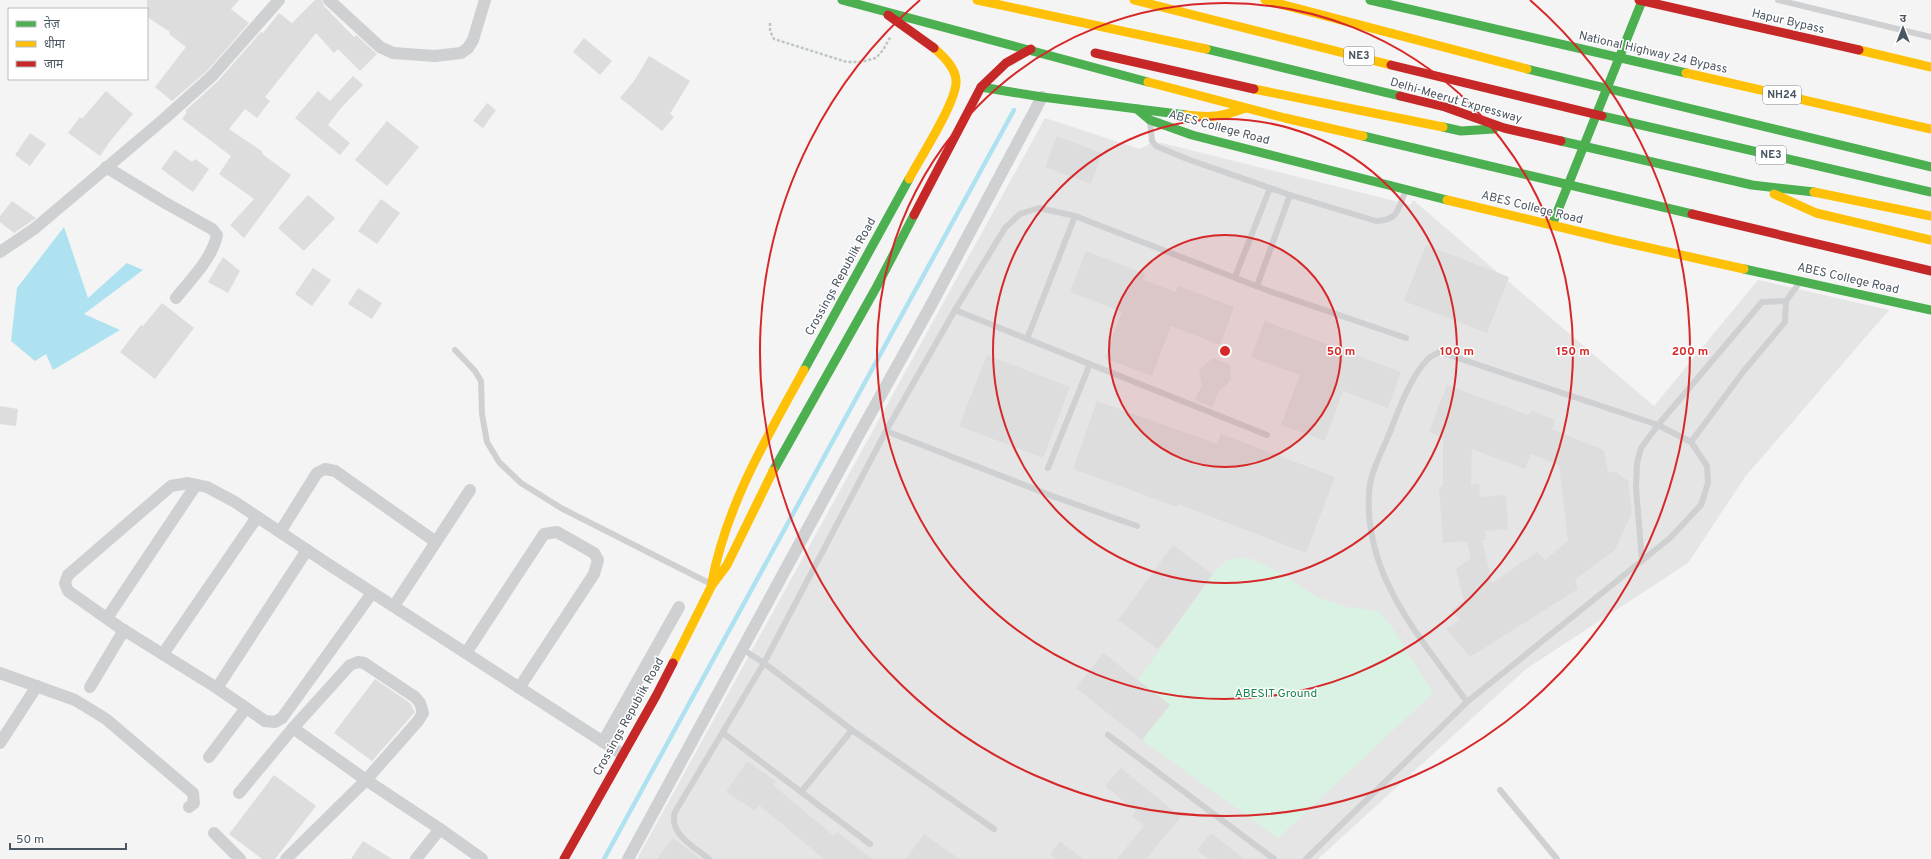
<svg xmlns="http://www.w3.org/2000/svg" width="1931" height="859" viewBox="0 0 1931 859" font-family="Overpass,'Noto Sans Devanagari',sans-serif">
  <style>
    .education { fill: #e6e5e6 }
    .green { fill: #d9f2e3 }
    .water { fill: #aee2f0 }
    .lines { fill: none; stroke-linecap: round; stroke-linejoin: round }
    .stream { stroke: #aee2f0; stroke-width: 4.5 }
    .building { fill: #ddddde; fill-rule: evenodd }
    .path { stroke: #bcc7c4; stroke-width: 2.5; stroke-dasharray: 3 2; stroke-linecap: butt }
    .lane { stroke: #ced0d2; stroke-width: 6 }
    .street { stroke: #ced0d2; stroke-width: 12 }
    .fast { stroke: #4caf50; stroke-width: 9 }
    .slow { stroke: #ffc107; stroke-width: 9 }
    .jam { stroke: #c62828; stroke-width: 9 }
    .ring { fill: none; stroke: #d62828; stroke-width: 2 }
    .labels { text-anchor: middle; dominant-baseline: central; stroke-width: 3; stroke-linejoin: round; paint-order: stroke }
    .shield { fill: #fff; stroke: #808990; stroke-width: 1 }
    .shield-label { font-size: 11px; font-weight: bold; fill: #4a5661 }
    .street-label { font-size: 12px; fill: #4a5661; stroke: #fff }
    .park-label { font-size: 12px; fill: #17864f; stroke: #fff }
    .centre { fill: #d62828; stroke: #fff; stroke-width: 2 }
    .ring-label { font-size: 12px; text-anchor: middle; font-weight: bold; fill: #d62828; stroke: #fff; stroke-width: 3; stroke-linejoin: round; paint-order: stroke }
  </style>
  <rect width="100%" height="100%" fill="#f4f4f4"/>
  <!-- education -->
  <polygon class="education" points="1045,118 1140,149 1151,143 1162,143 1411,205 1413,200 1654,406 1758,280 1889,310 1745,477 1688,563 1526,669 1318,859 637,859"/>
  <!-- green -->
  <polygon class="green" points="1249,558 1283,574 1313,595 1346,607 1379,611 1393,629 1433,693 1278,838 1142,740 1170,705 1138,680 1213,574 1228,559"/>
  <!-- water -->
  <polygon class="water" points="64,227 88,298 127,263 143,270 84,314 120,330 53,370 46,354 35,361 11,341 17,288"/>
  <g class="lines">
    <!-- stream -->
    <polyline class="stream" points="604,859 1014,110"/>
  </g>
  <!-- building -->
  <g class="building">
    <polygon points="147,0 239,0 231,9 249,23 207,71 172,101 155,87 186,47 169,34 170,32 147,17"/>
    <polygon points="315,0 322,0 324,6 354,37 356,35 377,54 360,71 338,49 334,53 316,33 265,97 270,101 257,118 245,109 229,129 263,152 262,154 291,175 244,238 230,225 254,199 219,174 231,156 182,119 187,112 185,111 218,81 261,32 263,33 279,13 292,23"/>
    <polygon points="584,38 612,61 600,75 573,52"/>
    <polygon points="649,56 690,81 670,114 674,117 662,131 620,98 634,81"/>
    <polygon points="353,76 363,85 340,109 328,125 350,143 340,155 295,118 318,91 330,101"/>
    <polygon points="106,91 133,114 111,140 100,156 68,133 80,117 82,119"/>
    <polygon points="487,103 496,110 483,128 473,121"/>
    <polygon points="387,121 419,147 387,186 355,160"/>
    <polygon points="30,133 46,144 30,166 15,155"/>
    <polygon points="1057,136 1102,153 1091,184 1045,167"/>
    <polygon points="175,150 192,162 195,159 209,169 193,192 161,169"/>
    <polygon points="308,195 335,218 304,251 278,228"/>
    <polygon points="381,199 400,213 377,244 358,231"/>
    <polygon points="12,201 36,218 14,233 0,222 0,216"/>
    <polygon points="1426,245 1509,277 1487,333 1404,301"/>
    <polygon points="1086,251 1146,274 1143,280 1176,292 1178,286 1234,307 1220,345 1171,326 1152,376 1105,358 1122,312 1070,292"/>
    <polygon points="223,257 240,271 228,293 208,282"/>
    <polygon points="313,268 331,280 312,306 295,294"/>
    <polygon points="358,288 382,303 372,319 348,304"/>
    <polygon points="162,303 194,328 155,379 120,352 141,325 143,326"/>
    <polygon points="1265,321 1401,372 1388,408 1343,391 1325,441 1281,425 1300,375 1251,357"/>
    <polygon points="987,355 1070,387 1043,458 959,426"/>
    <polygon points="1213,358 1230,365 1231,380 1219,391 1212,407 1195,400 1202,385 1199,370"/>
    <path d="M1447 385 1528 415 1532 411 1555 420 1552 429 1604 450 1608 473 1615 471 1628 481 1632 512 1615 550 1575 579 1578 589 1470 657 1446 629 1460 620 1451 610 1464 601 1456 569 1471 559 1467 541 1443 543 1439 487H1443V438L1429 432ZM1472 449 1525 469 1531 454 1559 465 1568 541 1545 560 1537 552 1492 583 1482 540H1486L1485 531 1508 529 1506 495 1480 497 1479 484 1471 485Z"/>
    <polygon points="1097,401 1217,444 1221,434 1335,477 1306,553 1178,504 1177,507 1073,469"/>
    <polygon points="0,406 18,409 16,426 0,424"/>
    <polygon points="1173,545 1213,574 1158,649 1118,620"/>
    <polygon points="1103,653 1170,705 1142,740 1076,688"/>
    <polygon points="375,679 410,703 415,712 372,761 334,733"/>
    <polygon points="747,761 776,781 773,785 834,836 837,832 873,859 824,859 759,805 755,811 726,792"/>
    <polygon points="1121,768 1181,817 1146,859 1117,859 1144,826 1132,816 1136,811 1105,786"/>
    <polygon points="274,775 316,806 275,859 262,859 229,834"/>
    <polygon points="1211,833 1244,859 1209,859 1197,850"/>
    <polygon points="924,834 959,859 906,859"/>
    <polygon points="673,838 700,859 657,859"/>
    <polygon points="363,841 392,859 351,859"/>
    <polygon points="1060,841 1083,859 1056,859 1050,854"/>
  </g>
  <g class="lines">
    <!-- path -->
    <polyline class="path" points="770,23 770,31 774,39 847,62 861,62 876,58 883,50 891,36"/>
    <!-- lane -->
    <g class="lane">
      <polyline points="1778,0 1931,37"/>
      <path d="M1150 122 1152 141 1156 146 1187 159 1290 195 1376 221C1398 221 1398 209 1405 192"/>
      <polyline points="1235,277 1270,188"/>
      <polyline points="1257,286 1290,195"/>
      <polyline points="955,310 1267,435"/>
      <polyline points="1027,339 1075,216"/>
      <polyline points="455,350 475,371 481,381 482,414 487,442 499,462 521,483 561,508 711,584"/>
      <polyline points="886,431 1055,497 1137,526"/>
      <polyline points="1691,442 1743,372 1785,322 1786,301 1800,282"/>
      <polyline points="1048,468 1090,364"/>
      <polyline points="1642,561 1636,488 1637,463 1641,448 1658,425 1762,302 1786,301"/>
      <polyline points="742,649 764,663 852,730 994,829"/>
      <polyline points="723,733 870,844"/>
      <polyline points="1108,735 1274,859"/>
      <polyline points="1500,790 1557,859"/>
      <polyline points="802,791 852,730"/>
      <path d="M709 859C694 847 668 833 675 812L764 663 886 431 955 310 1005 228 1020 214 1039 208 1075 216 1269 291 1406 338"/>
      <path d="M1306 859 1467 702 1670 538 1701 505 1708 483 1707 466 1691 442 1658 425 1440 352C1436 354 1430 356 1427 360 1413 374 1399 408 1392 427 1384 448 1370 471 1369 493 1364 577 1421 638 1467 702"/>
    </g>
    <!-- street -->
    <g class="street">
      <polyline points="329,0 380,47 393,53 435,56 461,53 468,48 473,40 485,0"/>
      <path d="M106 167 162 201 212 229 217 235C212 259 191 279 176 298"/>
      <polyline points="0,252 34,229 164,119 212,76 279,0"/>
      <polyline points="280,532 317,473 325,469 335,471 436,542"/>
      <polyline points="372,593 282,718 275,722 265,721 217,688 119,627 68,591 65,583 68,575 171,486 188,483 207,487 235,502 328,564 622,754"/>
      <polyline points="394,606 470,490"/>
      <polyline points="107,618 196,485"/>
      <polyline points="466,653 544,534 557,532 594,553 598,560 594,574 519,688"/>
      <polyline points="163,654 257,517"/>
      <polyline points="0,673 75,700 106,719 193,793 194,803 189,807"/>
      <polyline points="90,687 124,630"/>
      <polyline points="217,688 307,550"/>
      <polyline points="293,728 366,780 440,829"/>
      <polyline points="603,742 679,607"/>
      <polyline points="0,743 37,686"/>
      <polyline points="209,757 246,708"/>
      <polyline points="239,793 293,728 350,665 358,662 364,663 415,697 420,703 423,713 418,721 366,780 286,859"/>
      <polyline points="214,833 240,859"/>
      <polyline points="416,859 440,829 482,859"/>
      <polyline points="628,859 857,438 930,307 1042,97"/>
    </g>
    <!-- fast -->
    <g class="fast">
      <polyline points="842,0 1148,82"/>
      <polyline points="1370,0 1686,73"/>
      <polyline points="1206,49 1400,96"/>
      <polyline points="1527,69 1931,167"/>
      <polyline points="981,87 1042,97 1186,115"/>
      <polyline points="1137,109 1150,120 1192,135 1447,200"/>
      <polyline points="1602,116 1931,192"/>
      <polyline points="1443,127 1461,131 1494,129"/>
      <polyline points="1363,136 1692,214"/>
      <polyline points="1561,141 1752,185 1814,192"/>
      <polyline points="1552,225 1642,1"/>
      <polyline points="1744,269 1931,310"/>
      <polyline points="804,370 909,179"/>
      <polyline points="773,471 876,288 914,215"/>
    </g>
    <!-- slow -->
    <g class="slow">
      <polyline points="977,0 1206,49"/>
      <polyline points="1134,0 1391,65"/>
      <polyline points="1265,0 1527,69"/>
      <polyline points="1859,50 1931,67"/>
      <polyline points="1686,73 1931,129"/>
      <polyline points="1148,82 1285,118 1363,136"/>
      <polyline points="1254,89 1443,127"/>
      <path d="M1186 115C1210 118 1222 117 1245 108"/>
      <path d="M909 179C920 158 958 100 956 80 955 67 943 56 934 48"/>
      <polyline points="1814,192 1931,216"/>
      <polyline points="1774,194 1816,213 1931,240"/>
      <polyline points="1447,200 1614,240 1744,269"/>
      <path d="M712 582C726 506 767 437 804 370"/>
      <polyline points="673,663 712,585 727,565 773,471"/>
    </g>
    <!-- jam -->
    <g class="jam">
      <polyline points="1639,0 1859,50"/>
      <polyline points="888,15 934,48"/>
      <polyline points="1095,53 1254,89"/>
      <polyline points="1391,65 1602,116"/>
      <polyline points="1400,96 1445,107 1504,128 1561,141"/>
      <polyline points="1692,214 1931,271"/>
      <polyline points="914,215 981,87 1006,63 1031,49"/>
      <polyline points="564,859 656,696 673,663"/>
    </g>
  </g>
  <!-- distance rings -->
  <circle cx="1225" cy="351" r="116" fill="#d62828" fill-opacity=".12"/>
  <g class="ring">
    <circle cx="1225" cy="351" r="116"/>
    <circle cx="1225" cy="351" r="232"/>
    <circle cx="1225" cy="351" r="348"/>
    <path d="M1530 0A465 465 0 1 1 920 0"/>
  </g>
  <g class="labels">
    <!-- shield labels -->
    <g class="shield">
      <rect x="1344" y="47" width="30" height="18" rx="3"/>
      <rect x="1763" y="86" width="38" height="18" rx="3"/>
      <rect x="1756" y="146" width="30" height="18" rx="3"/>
    </g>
    <g class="shield-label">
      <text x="1359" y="56">NE3</text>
      <text x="1782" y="95">NH24</text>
      <text x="1771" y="155">NE3</text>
    </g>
    <!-- street labels -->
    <g class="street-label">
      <text transform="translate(1788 22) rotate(13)">Hapur Bypass</text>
      <text transform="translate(1653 53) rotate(13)">National Highway 24 Bypass</text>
      <text transform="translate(1456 101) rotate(16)">Delhi-Meerut Expressway</text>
      <text transform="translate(1219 128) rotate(15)">ABES College Road</text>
      <text transform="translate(1532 208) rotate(14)">ABES College Road</text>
      <text transform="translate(841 277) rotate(-61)">Crossings Republik Road</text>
      <text transform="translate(1848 279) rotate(13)">ABES College Road</text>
      <text transform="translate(629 717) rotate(-61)">Crossings Republik Road</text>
    </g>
    <!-- park labels -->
    <g class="park-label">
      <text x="1276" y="694">ABESIT Ground</text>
    </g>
  </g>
  <circle cx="1225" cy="351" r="6" class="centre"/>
  <g class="ring-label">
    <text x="1341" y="355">50 m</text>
    <text x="1457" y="355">100 m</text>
    <text x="1573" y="355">150 m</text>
    <text x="1690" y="355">200 m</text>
  </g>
  <!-- legend -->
  <rect x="8" y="8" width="140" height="72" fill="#ffffff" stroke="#b7bbc0"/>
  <rect x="16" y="21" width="20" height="6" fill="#4caf50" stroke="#b7bbc0"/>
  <text x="44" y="28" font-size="12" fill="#4a5661">तेज़</text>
  <rect x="16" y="41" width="20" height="6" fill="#ffc107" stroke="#b7bbc0"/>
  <text x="44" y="48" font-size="12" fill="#4a5661">धीमा</text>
  <rect x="16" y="61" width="20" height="6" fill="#c62828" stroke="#b7bbc0"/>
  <text x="44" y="68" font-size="12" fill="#4a5661">जाम</text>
  <!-- north arrow -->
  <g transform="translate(1903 28)" stroke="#ffffff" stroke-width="3" paint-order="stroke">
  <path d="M0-3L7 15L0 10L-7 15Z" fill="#4a5661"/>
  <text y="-6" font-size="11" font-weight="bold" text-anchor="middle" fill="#4a5661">उ</text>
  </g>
  <!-- scale -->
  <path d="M10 843v6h116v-6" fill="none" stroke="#4a5661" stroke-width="2"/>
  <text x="16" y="843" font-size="12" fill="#4a5661" stroke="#ffffff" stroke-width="3" paint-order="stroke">50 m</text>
</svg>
